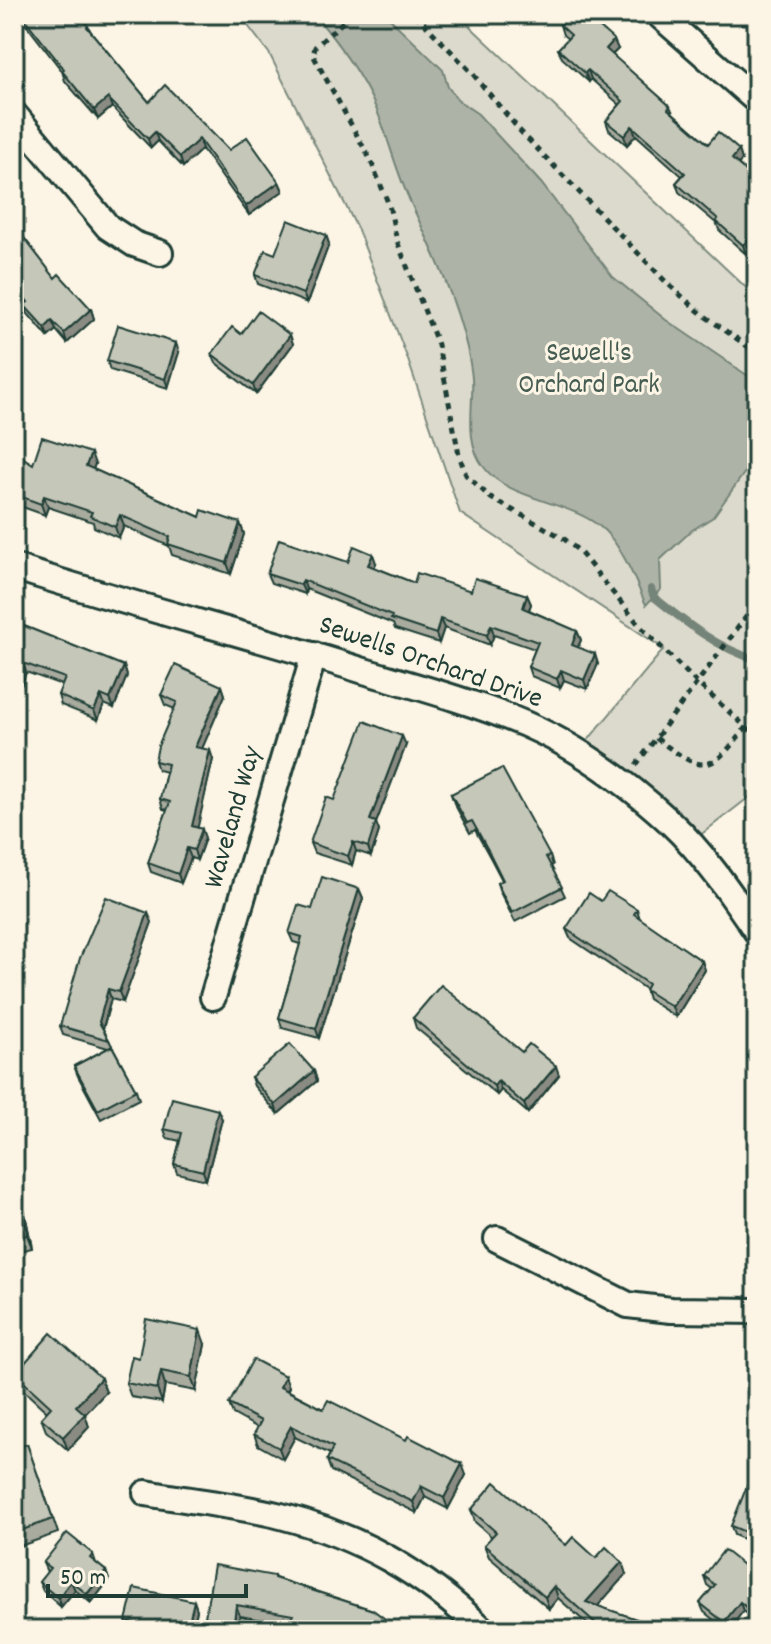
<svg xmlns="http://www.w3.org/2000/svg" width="771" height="1644" viewBox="0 0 771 1644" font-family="Dekko,sans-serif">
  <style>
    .green { fill: #dcdacc; stroke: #7e8c80; stroke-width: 2 }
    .water { fill: #aeb3a7; stroke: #758479; stroke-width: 2 }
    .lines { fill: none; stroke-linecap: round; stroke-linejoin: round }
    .stream { stroke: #758479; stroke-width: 8 }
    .street-casing { stroke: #1f3d34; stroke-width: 30 }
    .path { stroke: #1f3d34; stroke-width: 5; stroke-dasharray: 6 6; stroke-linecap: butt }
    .street { stroke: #fcf5e5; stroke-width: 24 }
    .wall { fill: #a9ab9f; stroke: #1f3d34; stroke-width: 2 }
    .shaded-wall { fill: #8a8b82; stroke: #1f3d34; stroke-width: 2 }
    .building { fill: #c5c7b9; stroke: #1f3d34; stroke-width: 2 }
    .labels { text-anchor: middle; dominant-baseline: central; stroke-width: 6; stroke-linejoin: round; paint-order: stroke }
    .park-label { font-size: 28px; fill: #455c52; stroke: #fcf5e5 }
    .street-label { font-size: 28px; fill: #1f3d34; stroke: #fcf5e5 }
  </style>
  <rect width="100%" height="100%" fill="#fcf5e5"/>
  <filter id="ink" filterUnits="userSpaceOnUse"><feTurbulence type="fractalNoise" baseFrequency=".0125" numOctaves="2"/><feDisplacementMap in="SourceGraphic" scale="16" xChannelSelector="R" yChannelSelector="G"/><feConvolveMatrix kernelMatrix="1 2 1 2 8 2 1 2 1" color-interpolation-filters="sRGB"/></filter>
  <g filter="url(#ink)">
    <!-- green -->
    <polygon class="green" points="239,14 457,14 757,298 757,791 690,843 578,752 664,649 460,513 407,357 358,230 269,53"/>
    <!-- water -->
    <path class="water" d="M314 14H385L443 70 448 87 459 101 478 114 541 183 613 277 666 320 757 382V455L713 517 691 531 660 560 661 589 646 605C635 580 624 550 605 531 573 500 509 502 483 466 464 440 474 407 472 378 471 368 469 357 467 348 455 296 432 249 410 201 398 175 391 148 381 121 368 83 339 44 314 14Z"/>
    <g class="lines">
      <!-- stream -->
      <path class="stream" d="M651 589 654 597C686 623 717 648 757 660"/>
      <!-- street casing -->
      <g class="street-casing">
        <g id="street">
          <polyline points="658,14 757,101"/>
          <polyline points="14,114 108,227 134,244 160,253"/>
          <path d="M14 567C129 605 248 634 364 671 418 687 473 702 525 724 578 747 629 784 671 823 705 855 731 894 757 932"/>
          <polyline points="213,997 314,655"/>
          <polyline points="497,1239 628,1305 671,1310 757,1311"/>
          <path d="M146 1493C190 1501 237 1505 281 1516 361 1537 423 1572 483 1630"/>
        </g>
      </g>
      <!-- path -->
      <g class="path">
        <polyline points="352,14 315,47 313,55 370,159 389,205 397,241 438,345 459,455 466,475 491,498 563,538 579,551 640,626 696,682 757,737"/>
        <polyline points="415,14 472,73 521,132 668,284 702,314 757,353"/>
        <path d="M656 738C704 774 709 775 746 727"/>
        <polyline points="636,765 757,602"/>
      </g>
      <!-- street -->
      <use href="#street" class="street"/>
    </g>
    <!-- wall -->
    <g class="wall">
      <polygon points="18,14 79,14 88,26 91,32 149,102 279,182 283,191 249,215 202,149 183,167 158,141 151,148 112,107 98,119 65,81 62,71"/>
      <polygon points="560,25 618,49 612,55 670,106 673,113 708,144 739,150 742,160 738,164 757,181 757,242 746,254 719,230 717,224 679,192 676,183 682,176 636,135 627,145 609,130 606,121 620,105 591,79 589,82 562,58 558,49 568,39 563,35"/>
      <polygon points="14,225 55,278 91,309 94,319 67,343 56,330 48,337 28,314 24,305 26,304 14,289"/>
      <polygon points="326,235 329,244 307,303 258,284 255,275 275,254"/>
      <polygon points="241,334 290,335 293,344 256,394 216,363 212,354"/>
      <polygon points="179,352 168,388 110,370 107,361"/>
      <polygon points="33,464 95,464 93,469 200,517 240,523 244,534 231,574 172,555 169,546 124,526 119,538 94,527 93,522 48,507 45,515 14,504 14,479"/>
      <polygon points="348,562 376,563 374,567 414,583 471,591 527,595 531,604 529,610 577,631 581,640 578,647 598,664 587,689 564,680 560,688 531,676 528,667 535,649 494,635 490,645 444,628 439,643 395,629 393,624 306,589 305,594 271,583 267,574"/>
      <polygon points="14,622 124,666 127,676 114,708 104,704 98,720 61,705 58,695 62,685 26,672 20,689 14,687"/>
      <polygon points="222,686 225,695 202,748 213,759 197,827 205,838 197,860 191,858 181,883 151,872 148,863 167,810 163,809 160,799 166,772 158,770 155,761 175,709 165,705 161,695"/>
      <polygon points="406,745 376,823 379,831 371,856 356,851 352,865 314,853 310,843 334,800"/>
      <polygon points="451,794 550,856 553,865 551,866 565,896 515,922 500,892 497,883 502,880 491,859 475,830 470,833 454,803"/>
      <polygon points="359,889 363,898 319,1038 282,1028 279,1018 300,944 293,942 289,933 312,909"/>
      <polygon points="601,901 637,909 640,919 702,961 705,970 676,1017 648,999 645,989 570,938 566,929"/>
      <polygon points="152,922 123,1002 111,999 103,1029 136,1090 139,1099 101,1119 78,1076 74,1066 108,1048 63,1035 60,1026"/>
      <polygon points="413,1018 522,1052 559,1075 528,1113 501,1090 497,1095 416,1028"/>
      <polygon points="314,1071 317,1081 278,1114 254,1086 251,1077"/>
      <polygon points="222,1119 206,1180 177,1173 174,1164 180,1141 167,1138 164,1129"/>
      <polygon points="14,1189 22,1199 32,1248 14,1252"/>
      <polygon points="205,1344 196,1391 165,1385 162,1402 131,1397 126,1383 139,1358"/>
      <polygon points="15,1374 106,1392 85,1414 89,1427 68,1450 46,1431 41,1418 47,1412 20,1387"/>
      <polygon points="285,1376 289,1387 287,1390 323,1409 466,1475 448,1509 425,1497 417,1513 331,1471 327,1460 330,1454 295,1437 283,1459 258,1445 254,1434 258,1428 233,1414 229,1404"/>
      <polygon points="27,1444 58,1533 14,1548 14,1449"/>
      <polygon points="757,1479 757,1545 734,1535 731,1526"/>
      <polygon points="471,1510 566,1545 596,1558 626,1574 597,1606 669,1630 594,1630 558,1598 549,1609 489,1557 484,1545 492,1537 475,1522"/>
      <polygon points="93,1554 96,1563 106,1571 109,1580 91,1603 75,1590 61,1607 43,1591 39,1582 47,1572 43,1563"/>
      <polygon points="274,1576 275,1578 373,1610 290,1625 240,1616 238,1630 222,1630 209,1627 205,1617"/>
      <polygon points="704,1576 757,1576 750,1617 743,1611 729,1630 726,1630 704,1612 700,1603 712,1589 707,1585"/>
      <polygon points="194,1601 197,1610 193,1630 129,1630 126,1621"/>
    </g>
    <!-- shaded-wall -->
    <g class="shaded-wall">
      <polygon points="521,14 530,14 523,20"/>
      <polygon points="614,40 618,49 609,58 606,49"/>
      <polygon points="588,70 591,79 589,82 585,73"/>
      <polygon points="108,98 112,107 98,119 94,110"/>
      <polygon points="632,126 636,135 627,145 624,136"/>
      <polygon points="155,132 158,141 151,148 148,139"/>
      <polygon points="199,139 202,149 183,167 180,157"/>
      <polygon points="739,150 742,160 735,168 732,159"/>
      <polygon points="279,182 283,191 249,215 246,206"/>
      <polygon points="754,233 757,242 746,254 743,245"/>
      <polygon points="326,235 329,244 307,303 303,294"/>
      <polygon points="91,309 94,319 67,343 64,333"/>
      <polygon points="52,321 56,330 48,337 45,328"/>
      <polygon points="290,335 293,344 256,394 253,385"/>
      <polygon points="176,343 179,352 168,388 165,379"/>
      <polygon points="91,453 95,464 90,477 86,466"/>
      <polygon points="44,496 48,507 45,515 41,504"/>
      <polygon points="120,515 124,526 119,538 115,527"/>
      <polygon points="240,523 244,534 231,574 227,563"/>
      <polygon points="373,554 376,563 372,574 368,565"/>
      <polygon points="303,580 306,589 305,594 301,585"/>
      <polygon points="527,595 531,604 526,617 523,608"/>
      <polygon points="440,619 444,628 439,643 436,634"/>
      <polygon points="491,625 494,635 490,645 487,635"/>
      <polygon points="577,631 581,640 575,654 572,645"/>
      <polygon points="595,654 598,664 587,689 584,680"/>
      <polygon points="23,663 26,672 20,689 17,680"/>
      <polygon points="124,666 127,676 114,708 110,699"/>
      <polygon points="561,670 564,680 560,688 557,679"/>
      <polygon points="222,686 225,695 199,756 195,747"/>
      <polygon points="101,695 104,704 98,720 94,711"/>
      <polygon points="402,736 406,745 376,823 379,831 371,856 368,847 370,820"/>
      <polygon points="210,750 213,759 196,835 192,826"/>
      <polygon points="202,829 205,838 197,860 194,850"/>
      <polygon points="353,842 356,851 352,865 348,856"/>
      <polygon points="187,848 191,858 181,883 178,874"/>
      <polygon points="359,889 363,898 319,1038 316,1029"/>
      <polygon points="148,913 152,922 123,1002 119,992"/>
      <polygon points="702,961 705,970 676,1017 672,1007"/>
      <polygon points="108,989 111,999 102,1031 99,1022"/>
      <polygon points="556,1066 559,1075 528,1113 524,1104"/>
      <polygon points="314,1071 317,1081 278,1114 275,1105"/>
      <polygon points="498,1081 501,1090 497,1095 494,1086"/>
      <polygon points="218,1110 222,1119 206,1180 203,1171"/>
      <polygon points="17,1186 22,1199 32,1248 27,1235"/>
      <polygon points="200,1330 205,1344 196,1391 191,1377"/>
      <polygon points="161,1371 165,1385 162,1402 157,1389"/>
      <polygon points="285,1376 289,1387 284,1397 280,1387"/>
      <polygon points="101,1378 106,1392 85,1414 89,1427 68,1450 63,1437 76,1406"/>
      <polygon points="291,1426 295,1437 283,1459 279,1448"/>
      <polygon points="462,1464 466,1475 448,1509 444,1498"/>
      <polygon points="421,1486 425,1497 417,1513 413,1502"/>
      <polygon points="622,1562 626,1574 590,1615 586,1602"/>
      <polygon points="106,1571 109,1580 91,1603 87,1594"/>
      <polygon points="71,1581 75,1590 61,1607 58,1598"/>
      <polygon points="554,1586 558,1598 549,1609 545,1597"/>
      <polygon points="757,1594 757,1607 750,1617 746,1607"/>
      <polygon points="194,1601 197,1610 193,1630 187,1630"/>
      <polygon points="740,1602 743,1611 729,1630 727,1630 724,1622"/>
      <polygon points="236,1605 240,1616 238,1630 236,1630 234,1622"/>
    </g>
    <!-- building -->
    <g class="building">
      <polygon points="21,14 79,14 88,26 87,27 149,102 165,85 229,150 247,137 279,182 246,206 199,139 180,157 155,132 148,139 108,98 94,110 62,71 64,69"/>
      <polygon points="570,14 584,14 614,40 606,49 670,106 668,109 708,144 718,132 739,150 732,159 757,181 757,236 754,233 743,245 716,221 718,219 676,183 685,173 632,126 624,136 606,121 623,101 588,70 585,73 558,49 571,35 560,25"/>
      <polygon points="288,220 326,235 303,294 255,275 265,250 275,254"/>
      <polygon points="14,225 55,278 59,274 91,309 64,333 52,321 45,328 24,305 28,302 14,284"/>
      <polygon points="258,311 290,335 253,385 212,354 232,327 241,334"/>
      <polygon points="118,325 176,343 165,379 107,361"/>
      <polygon points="42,437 91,453 86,466 200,517 202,510 240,523 227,563 168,544 170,537 120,515 115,527 90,516 92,512 44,496 41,504 14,494 14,479 22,457 33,464"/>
      <polygon points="279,539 348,562 354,546 373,554 368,565 414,583 417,573 471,591 475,578 527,595 523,608 577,631 572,645 595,654 584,680 561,670 557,679 528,667 538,642 491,625 487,635 440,619 436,634 391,619 392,616 303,580 301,585 267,574"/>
      <polygon points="14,622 124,666 110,699 101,695 94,711 58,695 65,678 23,663 17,680 14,679"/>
      <polygon points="175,665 222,686 195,747 210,750 192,826 202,829 194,850 187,848 178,874 148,863 170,802 160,799 168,764 155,761 158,746 177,702 161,695"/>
      <polygon points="364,721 402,736 370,820 376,822 368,847 353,842 348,856 310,843 326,797 334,800"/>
      <polygon points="502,768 550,856 546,857 562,887 512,913 497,883 503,880 488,850 472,821 467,823 451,794"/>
      <polygon points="322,877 359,889 316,1029 279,1018 302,937 289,933 298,905 312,909"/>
      <polygon points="608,891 637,909 634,914 702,961 672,1007 645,990 648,984 566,929 589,893 601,901"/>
      <polygon points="106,897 148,913 119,992 108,989 99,1022 109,1040 60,1026 80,958"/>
      <polygon points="441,985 522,1052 529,1044 556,1066 524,1104 498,1081 494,1086 413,1018"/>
      <polygon points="290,1044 314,1071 275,1105 251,1077"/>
      <polygon points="112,1046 136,1090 98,1110 74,1066"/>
      <polygon points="172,1098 218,1110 203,1171 174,1164 182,1133 164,1129"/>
      <polygon points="17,1186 27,1235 14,1237 14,1189"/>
      <polygon points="146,1319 200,1330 191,1377 161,1371 157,1389 126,1383 132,1356 139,1358"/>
      <polygon points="51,1333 101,1378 76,1406 85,1414 63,1437 41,1418 51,1407 15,1374"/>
      <polygon points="253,1359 285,1376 280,1387 323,1409 328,1400 406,1440 408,1436 462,1464 444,1498 421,1486 413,1502 327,1460 333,1447 291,1426 279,1448 254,1434 261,1421 229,1404"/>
      <polygon points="27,1444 53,1519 14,1533 14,1449"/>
      <polygon points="751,1476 757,1479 757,1537 731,1526"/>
      <polygon points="495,1482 566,1545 573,1537 596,1558 606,1547 622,1562 586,1602 669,1630 601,1630 601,1628 554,1586 545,1597 484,1545 496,1532 471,1510"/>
      <polygon points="67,1533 93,1554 90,1558 106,1571 87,1594 71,1581 58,1598 39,1582 50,1568 43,1563"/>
      <polygon points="724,1550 757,1576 757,1594 746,1607 740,1602 724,1622 700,1603 715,1585 704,1576"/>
      <polygon points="214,1565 274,1576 274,1578 373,1610 400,1630 289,1630 293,1615 236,1605 234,1622 205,1617"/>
      <polygon points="134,1588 194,1601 187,1630 164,1630 126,1621"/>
    </g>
  </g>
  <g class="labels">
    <!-- park labels -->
    <g class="park-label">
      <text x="589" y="355">Sewell's<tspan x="589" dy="32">Orchard Park</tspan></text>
    </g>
    <!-- street labels -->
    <g class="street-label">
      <text transform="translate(430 664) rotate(19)">Sewells Orchard Drive</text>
      <text transform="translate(235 818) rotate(-74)">Waveland Way</text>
    </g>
  </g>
  <!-- margin -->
  <rect width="771" height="1644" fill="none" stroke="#fcf5e5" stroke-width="48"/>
  <rect x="24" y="24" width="723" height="1596" fill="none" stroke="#1f3d34" stroke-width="3" filter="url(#ink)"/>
  <!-- scale -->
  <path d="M48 1584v12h198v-12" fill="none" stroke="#1f3d34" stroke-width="4"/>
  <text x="60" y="1584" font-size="24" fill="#1f3d34" stroke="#fcf5e5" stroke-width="6" paint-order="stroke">50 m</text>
</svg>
